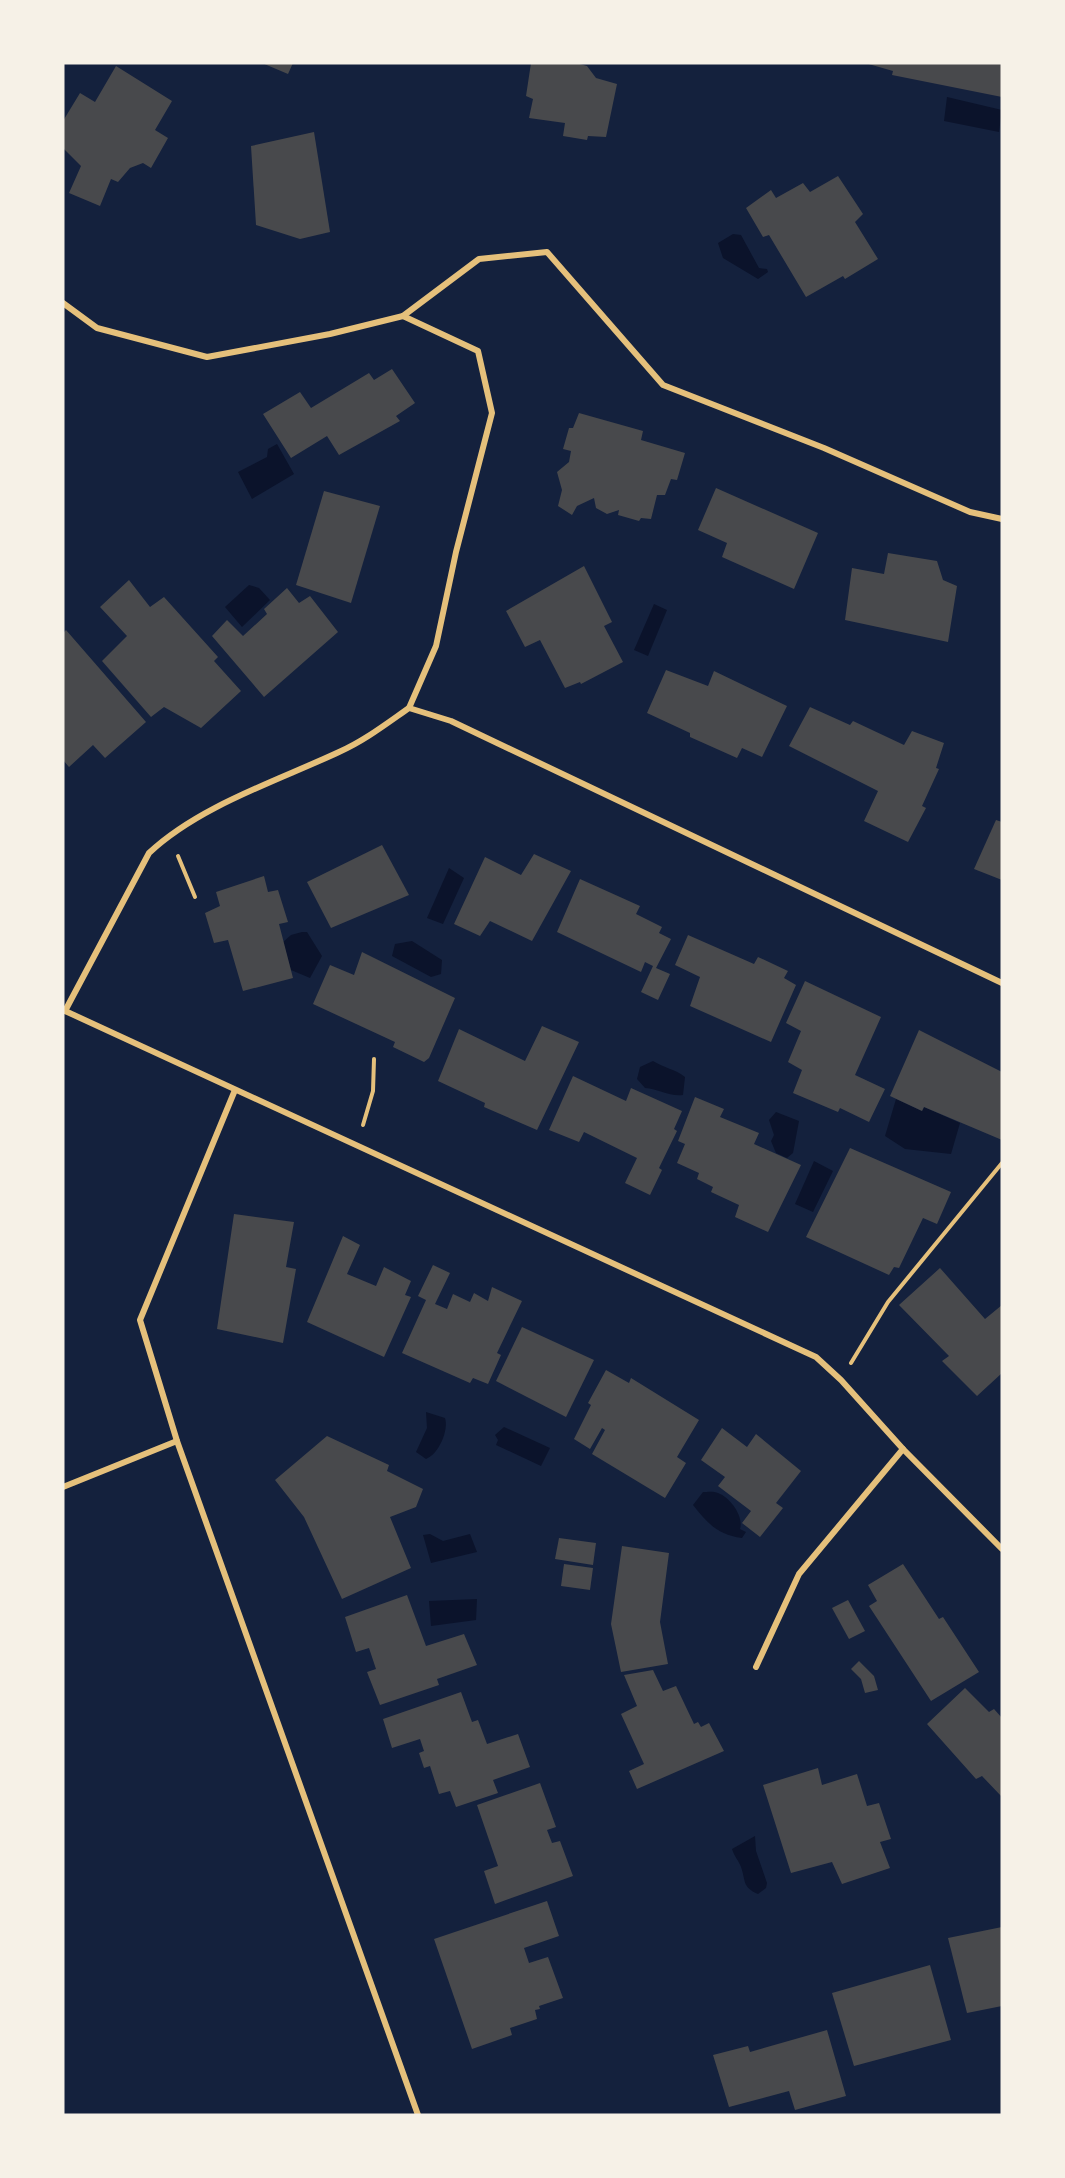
<svg xmlns="http://www.w3.org/2000/svg" width="1065" height="2178" viewBox="0 0 1065 2178" font-family="Inter,sans-serif">
  <style>
    .water { fill: #0b132b }
    .building { fill: #48494c }
    .lines { fill: none; stroke-linecap: round; stroke-linejoin: round }
    .path { stroke: #e5c07b; stroke-width: 4 }
    .minor { stroke: #e5c07b; stroke-width: 6 }
  </style>
  <rect width="100%" height="100%" fill="#14213d"/>
  <!-- water -->
  <g class="water">
    <polygon points="947,97 1002,110 999,132 944,121"/>
    <polygon points="733,234 741,235 759,268 767,269 768,272 758,279 723,258 718,243"/>
    <polygon points="277,444 294,474 252,499 238,472 267,457 268,449"/>
    <polygon points="249,585 259,588 270,600 242,627 225,607"/>
    <polygon points="654,604 667,610 648,656 634,650"/>
    <polygon points="449,868 464,878 443,924 427,918"/>
    <polygon points="302,932 307,932 322,956 310,978 291,970 283,942 291,935"/>
    <polygon points="412,941 442,960 441,974 431,977 392,956 395,944"/>
    <path d="M653 1061C664 1068 675 1069 685 1077L683 1095C670 1097 659 1089 645 1088L637 1079 640 1067Z"/>
    <polygon points="896,1099 922,1111 924,1107 960,1123 951,1154 905,1149 885,1136"/>
    <polygon points="776,1112 799,1121 793,1153 787,1158 776,1153 771,1141 774,1135 769,1120"/>
    <polygon points="814,1161 833,1171 813,1212 795,1204"/>
    <path d="M426 1412 445 1418C449 1430 439 1454 426 1459L416 1452 427 1428Z"/>
    <polygon points="504,1427 550,1448 541,1466 496,1445 498,1440 495,1435"/>
    <path d="M703 1492C707 1492 714 1491 718 1493 731 1498 744 1517 740 1529L746 1532 742 1538C718 1535 707 1523 693 1505Z"/>
    <polygon points="430,1534 443,1541 470,1534 477,1552 431,1563 423,1535"/>
    <polygon points="477,1599 476,1620 431,1626 429,1601"/>
    <path d="M755 1836 756 1851 767 1883 766 1888 758 1894C742 1887 746 1881 741 1867 739 1861 734 1856 732 1849Z"/>
  </g>
  <!-- building -->
  <g class="building">
    <polygon points="262,63 293,63 288,74"/>
    <polygon points="531,63 576,63 587,66 596,78 617,84 606,137 588,136 587,140 563,136 565,123 529,118 533,99 526,96"/>
    <polygon points="865,63 1002,63 1002,97 892,75 893,71"/>
    <polygon points="116,66 172,101 155,130 168,138 151,168 143,163 130,168 118,182 111,179 100,206 69,193 81,166 63,148 63,121 80,93 95,102"/>
    <polygon points="314,132 330,232 300,239 256,225 251,146"/>
    <polygon points="838,176 863,214 855,222 878,259 845,279 843,276 806,297 769,235 763,237 746,208 771,190 776,198 803,183 810,192"/>
    <polygon points="392,369 415,403 396,416 400,421 339,455 327,436 291,458 263,414 300,392 311,408 369,373 374,380"/>
    <polygon points="579,413 643,431 641,440 685,453 677,480 671,479 665,495 657,495 651,519 641,518 639,521 618,515 619,510 607,514 596,508 594,498 577,506 572,515 558,506 562,490 557,472 569,462 571,451 563,449 569,428 573,428"/>
    <polygon points="716,488 818,533 794,589 722,557 727,543 698,530"/>
    <polygon points="324,491 380,506 351,603 296,585"/>
    <polygon points="888,553 937,561 943,580 957,586 948,642 845,620 852,568 884,574"/>
    <polygon points="584,566 612,622 604,626 623,662 581,684 580,682 565,688 540,640 525,647 506,611"/>
    <polygon points="129,580 150,607 164,597 218,657 214,661 241,691 201,728 164,707 151,717 102,661 127,636 100,607"/>
    <polygon points="287,588 299,603 310,596 338,632 264,697 212,636 227,620 243,636 267,614 264,609"/>
    <polygon points="66,630 146,722 105,758 93,745 69,767 63,760 63,633"/>
    <polygon points="666,670 708,686 714,671 787,706 762,757 742,748 737,758 690,737 690,733 647,713"/>
    <polygon points="810,707 850,725 853,721 904,745 912,731 944,743 936,768 939,769 922,806 926,808 908,842 864,821 878,791 789,746"/>
    <polygon points="996,820 1002,822 1002,880 974,869"/>
    <polygon points="382,845 409,895 331,928 307,882"/>
    <polygon points="534,854 571,871 532,941 490,921 480,936 454,924 485,857 521,875"/>
    <polygon points="264,876 268,892 278,890 288,922 279,924 293,978 243,991 228,940 214,943 205,913 220,906 216,892"/>
    <polygon points="580,879 640,906 636,914 662,927 659,933 671,939 656,968 670,974 658,1000 641,992 653,966 645,962 641,972 557,932"/>
    <polygon points="688,935 754,964 758,957 788,971 784,978 796,985 771,1042 690,1006 700,977 675,965"/>
    <polygon points="362,952 455,998 429,1058 424,1062 393,1047 395,1042 313,1004 330,965 354,975"/>
    <polygon points="805,981 881,1017 855,1075 885,1089 869,1122 840,1108 838,1112 793,1093 802,1070 788,1062 801,1031 786,1023"/>
    <polygon points="542,1026 579,1042 537,1130 484,1107 485,1103 438,1081 459,1029 525,1061"/>
    <polygon points="919,1030 1002,1072 1002,1140 924,1107 922,1111 890,1096"/>
    <polygon points="573,1076 626,1101 631,1088 682,1111 674,1129 677,1131 659,1168 662,1170 650,1195 625,1183 637,1158 584,1132 579,1142 549,1130"/>
    <polygon points="695,1097 724,1109 720,1117 759,1133 754,1144 801,1165 768,1232 735,1217 739,1205 711,1192 713,1187 697,1179 699,1173 677,1163 685,1144 678,1141"/>
    <polygon points="850,1148 951,1192 937,1224 923,1218 899,1268 894,1267 889,1275 806,1237"/>
    <polygon points="234,1214 294,1222 286,1267 296,1269 283,1343 217,1329"/>
    <polygon points="343,1236 360,1245 347,1274 376,1286 384,1267 411,1281 405,1295 411,1297 384,1357 307,1322"/>
    <polygon points="433,1265 450,1273 435,1304 447,1309 453,1294 470,1302 474,1293 488,1301 492,1287 522,1301 497,1353 501,1355 488,1384 473,1378 470,1383 402,1353 426,1300 418,1296"/>
    <polygon points="940,1268 985,1319 1002,1305 1002,1373 977,1396 942,1361 949,1356 899,1305"/>
    <polygon points="522,1327 594,1360 566,1417 496,1381"/>
    <polygon points="606,1370 629,1383 631,1378 699,1420 677,1457 686,1463 665,1498 592,1454 605,1430 602,1428 590,1449 574,1439 591,1405 588,1403"/>
    <polygon points="722,1428 747,1447 756,1434 801,1471 776,1503 783,1508 760,1537 742,1523 751,1511 718,1486 725,1477 701,1460"/>
    <polygon points="327,1436 389,1465 387,1471 423,1489 416,1507 390,1517 411,1568 342,1599 304,1517 275,1480"/>
    <polygon points="559,1538 596,1543 593,1565 555,1559"/>
    <polygon points="622,1546 669,1553 660,1622 668,1664 621,1672 611,1624"/>
    <polygon points="564,1564 593,1568 590,1590 561,1586"/>
    <polygon points="903,1564 939,1619 943,1617 979,1672 931,1701 869,1606 877,1601 868,1585"/>
    <polygon points="407,1595 426,1646 464,1634 477,1665 437,1679 439,1685 380,1705 367,1672 376,1669 369,1648 356,1652 345,1617"/>
    <polygon points="848,1600 865,1631 849,1639 832,1608"/>
    <polygon points="859,1661 874,1676 878,1690 865,1693 861,1679 851,1669"/>
    <polygon points="653,1670 663,1691 676,1686 694,1724 698,1722 701,1727 709,1723 724,1751 637,1789 629,1771 644,1764 621,1714 637,1706 624,1675"/>
    <polygon points="965,1688 989,1712 994,1709 1002,1718 1002,1797 982,1776 976,1779 927,1724"/>
    <polygon points="461,1692 472,1722 478,1720 487,1744 518,1734 530,1767 493,1780 498,1793 456,1807 450,1791 439,1794 430,1766 424,1768 419,1753 424,1751 420,1739 392,1748 383,1719"/>
    <polygon points="818,1768 822,1785 857,1774 867,1806 879,1803 891,1839 880,1842 890,1868 842,1884 832,1862 791,1873 763,1785"/>
    <polygon points="540,1783 556,1827 547,1830 552,1843 560,1841 573,1876 495,1904 484,1871 498,1866 477,1805"/>
    <polygon points="547,1901 559,1936 524,1948 529,1963 548,1957 563,1998 539,2006 540,2009 535,2010 537,2019 510,2028 512,2035 472,2049 434,1939"/>
    <polygon points="1002,1927 1002,2006 967,2013 948,1938"/>
    <polygon points="930,1965 951,2040 854,2066 832,1993"/>
    <polygon points="827,2030 846,2096 795,2110 789,2091 729,2107 713,2055 748,2046 750,2052"/>
  </g>
  <g class="lines">
    <!-- path -->
    <g class="path">
      <polyline points="178,856 195,897"/>
      <polyline points="363,1125 373,1091 374,1059"/>
      <polyline points="851,1363 888,1302 1002,1163"/>
    </g>
    <!-- minor -->
    <g class="minor">
      <polyline points="63,303 97,328 207,357 330,334 403,316 478,351 492,413 456,552 436,646 409,708"/>
      <polyline points="403,316 479,259 547,252 663,385 824,448 970,512 1002,519"/>
      <polyline points="63,1010 816,1357 841,1380 903,1449 1002,1549"/>
      <path d="M65 1011 149 853C199 806 277 781 339 752 364 741 386 724 409 708L451 721 1002 983"/>
      <polyline points="235,1090 140,1320 177,1441 418,2115"/>
      <polyline points="63,1487 177,1441"/>
      <polyline points="756,1667 799,1574 903,1449"/>
    </g>
  </g>
  <!-- border -->
  <rect width="1065" height="2178" fill="none" stroke="#f6f1e7" stroke-width="129"/>
</svg>
